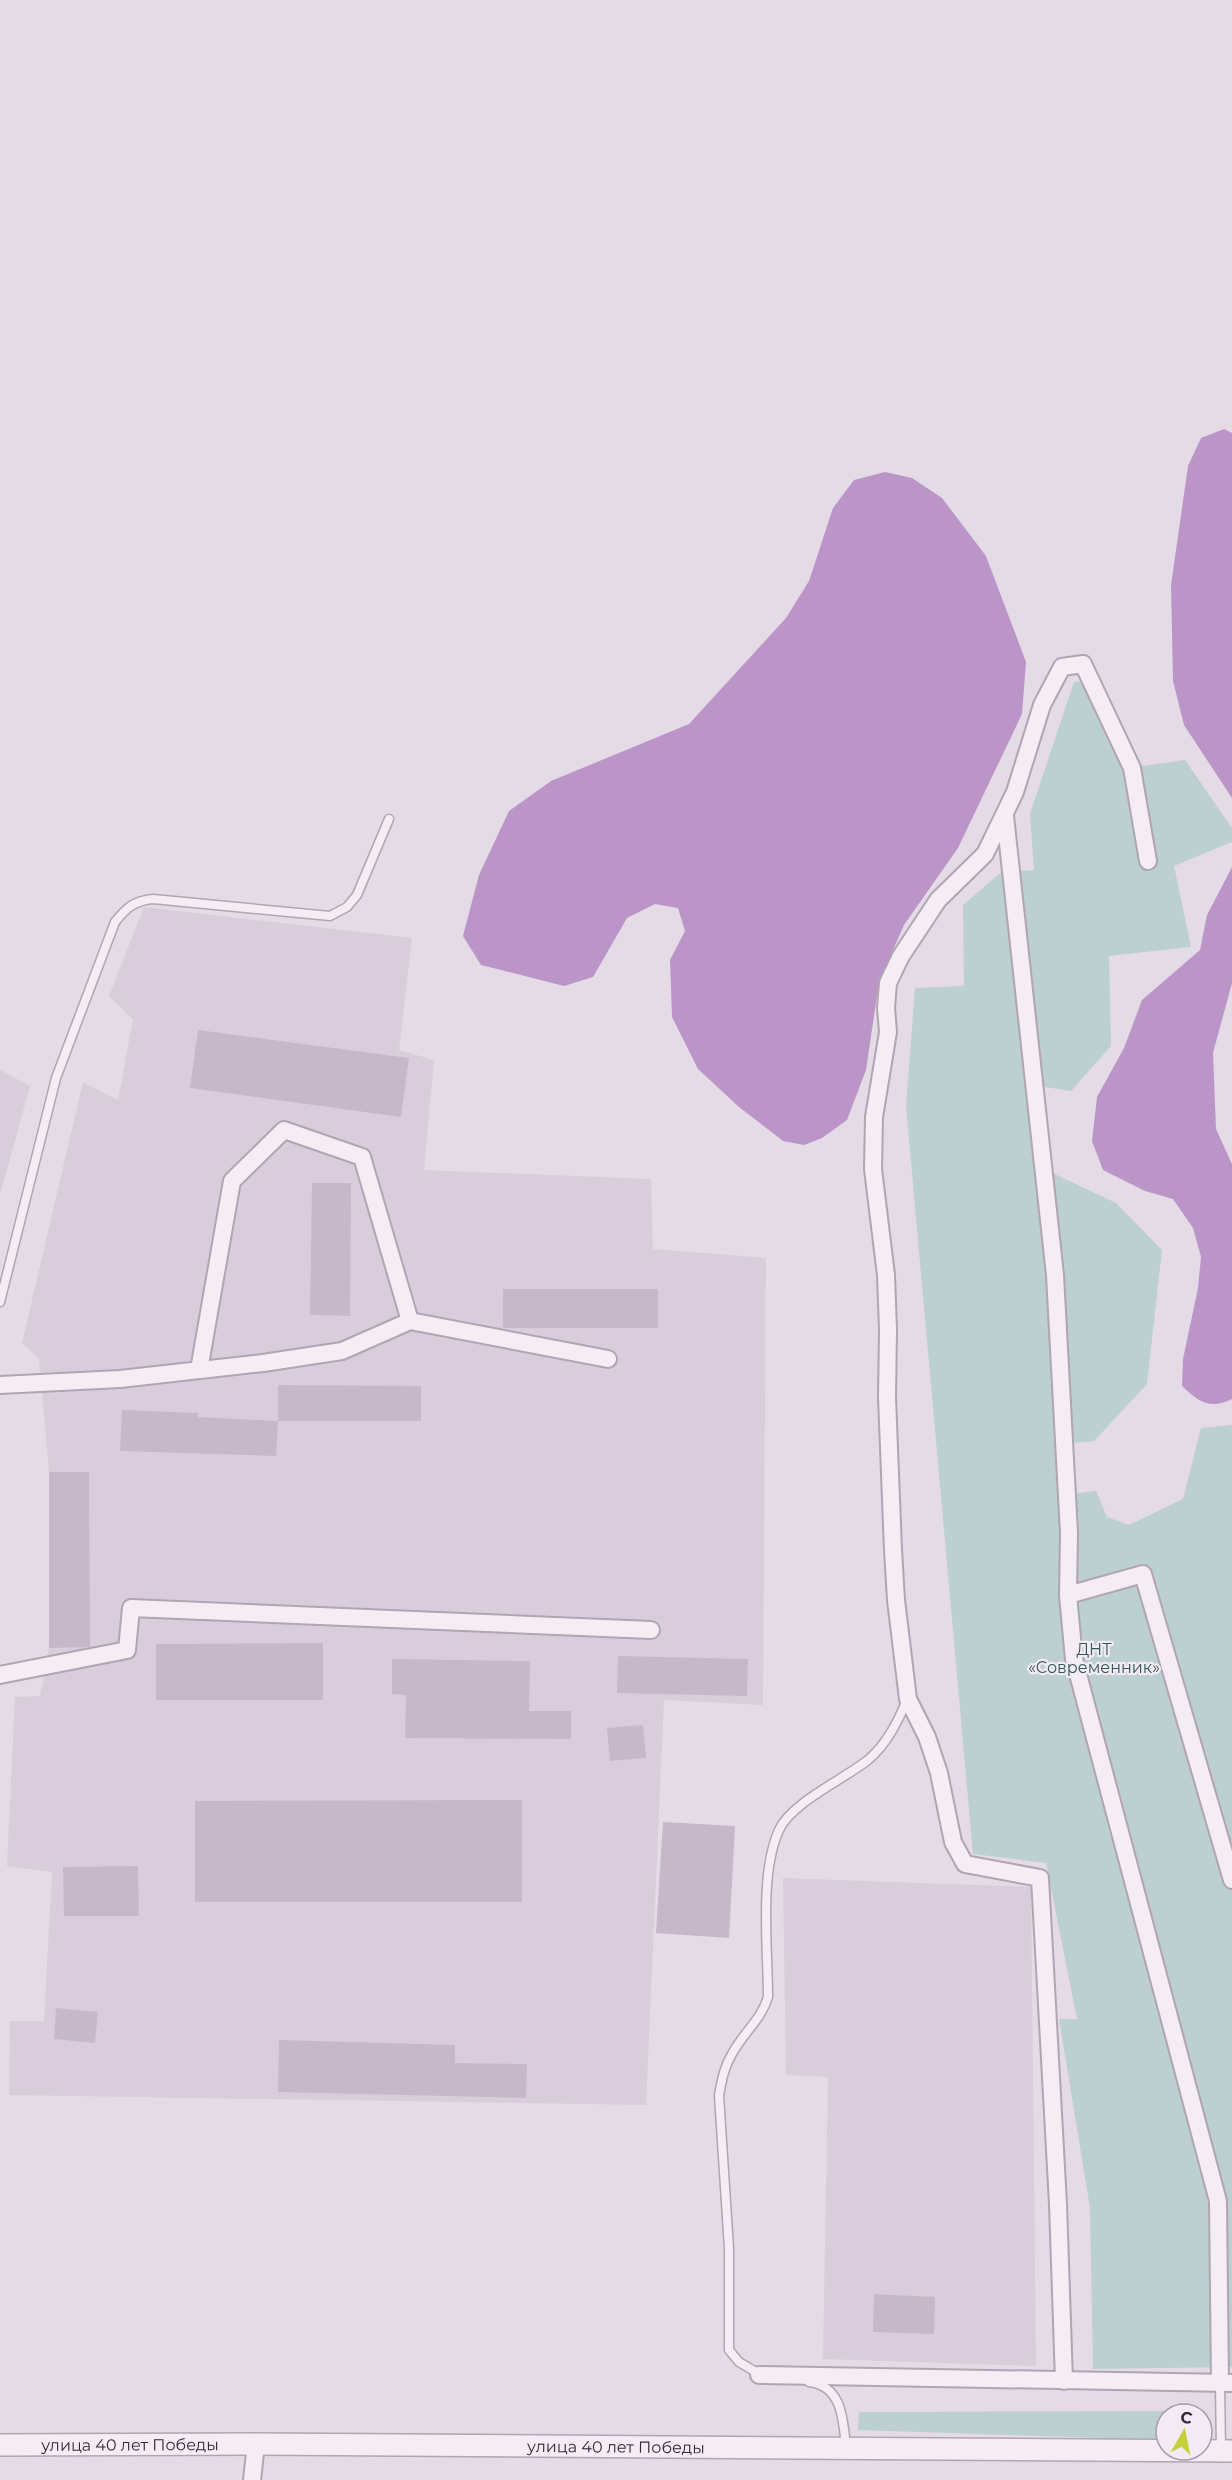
<svg xmlns="http://www.w3.org/2000/svg" width="1232" height="2480" viewBox="0 0 1232 2480" font-family="Montserrat,sans-serif">
  <style>
    .built { fill: #d9cddb }
    .green { fill: #bcd0d0 }
    .water { fill: #bb95c8 }
    .building { fill: #c6b8c9 }
    .lines { fill: none; stroke-linecap: round; stroke-linejoin: round }
    .service-casing { stroke: #b1a4b3; stroke-width: 11 }
    .minor-casing { stroke: #b1a4b3; stroke-width: 20 }
    .tertiary-casing { stroke: #b1a4b3; stroke-width: 24 }
    .service { stroke: #f4eef4; stroke-width: 8 }
    .minor { stroke: #f4eef4; stroke-width: 16 }
    .tertiary { stroke: #f4eef4; stroke-width: 21 }
    .labels { text-anchor: middle; dominant-baseline: central; stroke-width: 4.5; stroke-linejoin: round; paint-order: stroke }
    .park-label { font-size: 16px; fill: #325758; stroke: #f2eaf4 }
    .street-label { font-size: 16px; fill: #39253c; stroke: #f2eaf4 }
  </style>
  <rect width="100%" height="100%" fill="#e4dbe6"/>
  <!-- built -->
  <g class="built">
    <polygon points="144,907 412,938 399,1050 434,1060 424,1170 651,1179 653,1249 766,1258 763,1705 664,1700 646,2105 9,2095 10,2021 44,2021 52,1872 7,1866 15,1697 40,1696 49,1648 49,1472 39,1359 22,1343 83,1082 118,1100 133,1019 109,996"/>
    <polygon points="0,1070 30,1086 0,1195"/>
    <polygon points="783,1878 1031,1887 1036,2366 823,2359 828,2077 786,2075"/>
  </g>
  <!-- green -->
  <g class="green">
    <polygon points="1097,679 1142,766 1185,760 1232,828 1232,842 1174,866 1191,947 1109,956 1111,1046 1071,1091 1039,1086 1046,1170 1116,1203 1162,1250 1147,1384 1094,1441 1060,1444 1060,1495 1096,1491 1107,1517 1129,1525 1183,1499 1201,1428 1232,1425 1232,2367 1093,2369 1090,2208 1059,2019 1077,2019 1046,1863 973,1854 906,1106 915,988 964,986 963,905 1000,873 1034,870 1030,814 1074,682"/>
    <polygon points="1188,2411 1188,2414 1166,2414 1166,2440 858,2430 859,2412"/>
  </g>
  <!-- water -->
  <g class="water">
    <polygon points="1224,429 1232,433 1232,798 1184,725 1173,681 1171,585 1188,466 1201,438"/>
    <polygon points="885,472 912,478 942,498 986,556 1026,662 1022,714 958,848 904,925 879,982 866,1070 847,1120 822,1138 804,1145 783,1141 739,1107 698,1069 672,1017 670,960 685,931 678,908 655,904 627,918 593,977 564,986 481,965 463,936 479,875 509,811 551,781 689,724 786,618 809,581 833,508 854,480"/>
    <path d="M1232 867V983L1213 1053 1216 1129 1232 1164V1399C1210 1410 1199 1402 1182 1386L1183 1359 1198 1288 1201 1257 1193 1228 1173 1199 1145 1191 1103 1170 1092 1141 1097 1097 1124 1048 1142 1000 1200 950 1207 915Z"/>
  </g>
  <!-- building -->
  <g class="building">
    <polygon points="198,1030 409,1058 401,1117 190,1088"/>
    <polygon points="312,1183 351,1183 350,1316 310,1315"/>
    <rect x="503" y="1289" width="155" height="39"/>
    <polygon points="278,1385 421,1386 421,1421 278,1421"/>
    <polygon points="122,1410 198,1413 198,1417 278,1421 276,1456 120,1451"/>
    <polygon points="49,1472 89,1472 90,1647 49,1648"/>
    <polygon points="323,1643 323,1700 156,1700 156,1644"/>
    <polygon points="618,1656 748,1659 747,1696 617,1693"/>
    <polygon points="392,1659 530,1661 529,1711 571,1711 571,1739 405,1738 406,1695 392,1694"/>
    <polygon points="643,1725 646,1758 610,1761 607,1728"/>
    <polygon points="522,1800 522,1902 195,1902 195,1801"/>
    <polygon points="663,1822 735,1826 729,1938 656,1933"/>
    <polygon points="138,1866 139,1916 64,1916 63,1867"/>
    <polygon points="56,2008 98,2012 95,2043 54,2039"/>
    <polygon points="279,2040 455,2045 455,2063 527,2064 526,2098 278,2092"/>
    <polygon points="874,2294 935,2297 934,2334 873,2332"/>
  </g>
  <g class="lines">
    <!-- service casing -->
    <g class="service-casing">
      <g id="service">
        <path d="M0 1302 56 1078 115 922C127 907 134 901 153 899L330 916 347 907 357 895 389 819"/>
        <path d="M761 2375 739 2362 729 2350V2249L719 2095C722 2080 724 2067 732 2054 743 2033 761 2020 768 1997 768 1949 759 1874 779 1830 791 1803 844 1779 868 1760 887 1744 898 1721 907 1700"/>
        <path d="M809 2382C843 2386 843 2421 846 2447"/>
        <polyline points="1220,2383 1221,2451"/>
      </g>
    </g>
    <!-- minor casing -->
    <g class="minor-casing">
      <g id="minor">
        <polyline points="1005,816 1055,1275 1069,1533 1068,1595 1074,1659 1218,2201 1220,2383"/>
        <polyline points="199,1370 232,1181 284,1130 362,1157 410,1321"/>
        <polyline points="0,1385 120,1379 263,1363 342,1351 410,1321 608,1359"/>
        <polyline points="1068,1595 1143,1574 1232,1880"/>
        <polyline points="0,1675 127,1650 131,1608 651,1630"/>
        <polyline points="759,2375 1232,2383"/>
        <polyline points="1064,2381 1058,2204 1040,1878 965,1864 953,1842 939,1773 927,1737 908,1699 896,1600 893,1550 887,1397 888,1330 886,1275 873,1169 874,1117 888,1032 886,1008 888,983 901,956 938,900 985,854 1015,792 1042,705 1062,667 1083,664 1132,768 1148,861"/>
        <polyline points="252,2480 256,2444"/>
      </g>
    </g>
    <!-- tertiary casing -->
    <g class="tertiary-casing">
      <g id="tertiary">
        <path id="s1" d="M0 2445 256 2444 1232 2451"/>
      </g>
    </g>
    <!-- service -->
    <use href="#service" class="service"/>
    <!-- minor -->
    <use href="#minor" class="minor"/>
    <!-- tertiary -->
    <use href="#tertiary" class="tertiary"/>
  </g>
  <g class="labels">
    <!-- park labels -->
    <g class="park-label">
      <text x="1094" y="1649">ДНТ<tspan x="1094" dy="18">«Современник»</tspan></text>
    </g>
    <!-- street labels -->
    <g class="street-label">
      <text stroke="none"><textPath href="#s1" startOffset="130">улица 40 лет Победы</textPath></text>
      <text stroke="none"><textPath href="#s1" startOffset="616">улица 40 лет Победы</textPath></text>
    </g>
  </g>
  <!-- north arrow -->
  <g transform="translate(1184 2432) rotate(9)"><circle r="28" fill="#f2eaf4" stroke="#a89baa" stroke-width="1.5"/>
  <path d="M0-4.5L10 22L0 15L-10 22Z" fill="#c5d03b"/>
  <text y="-9" font-size="16" font-weight="bold" text-anchor="middle" fill="#39253c">С</text>
  </g>
</svg>
